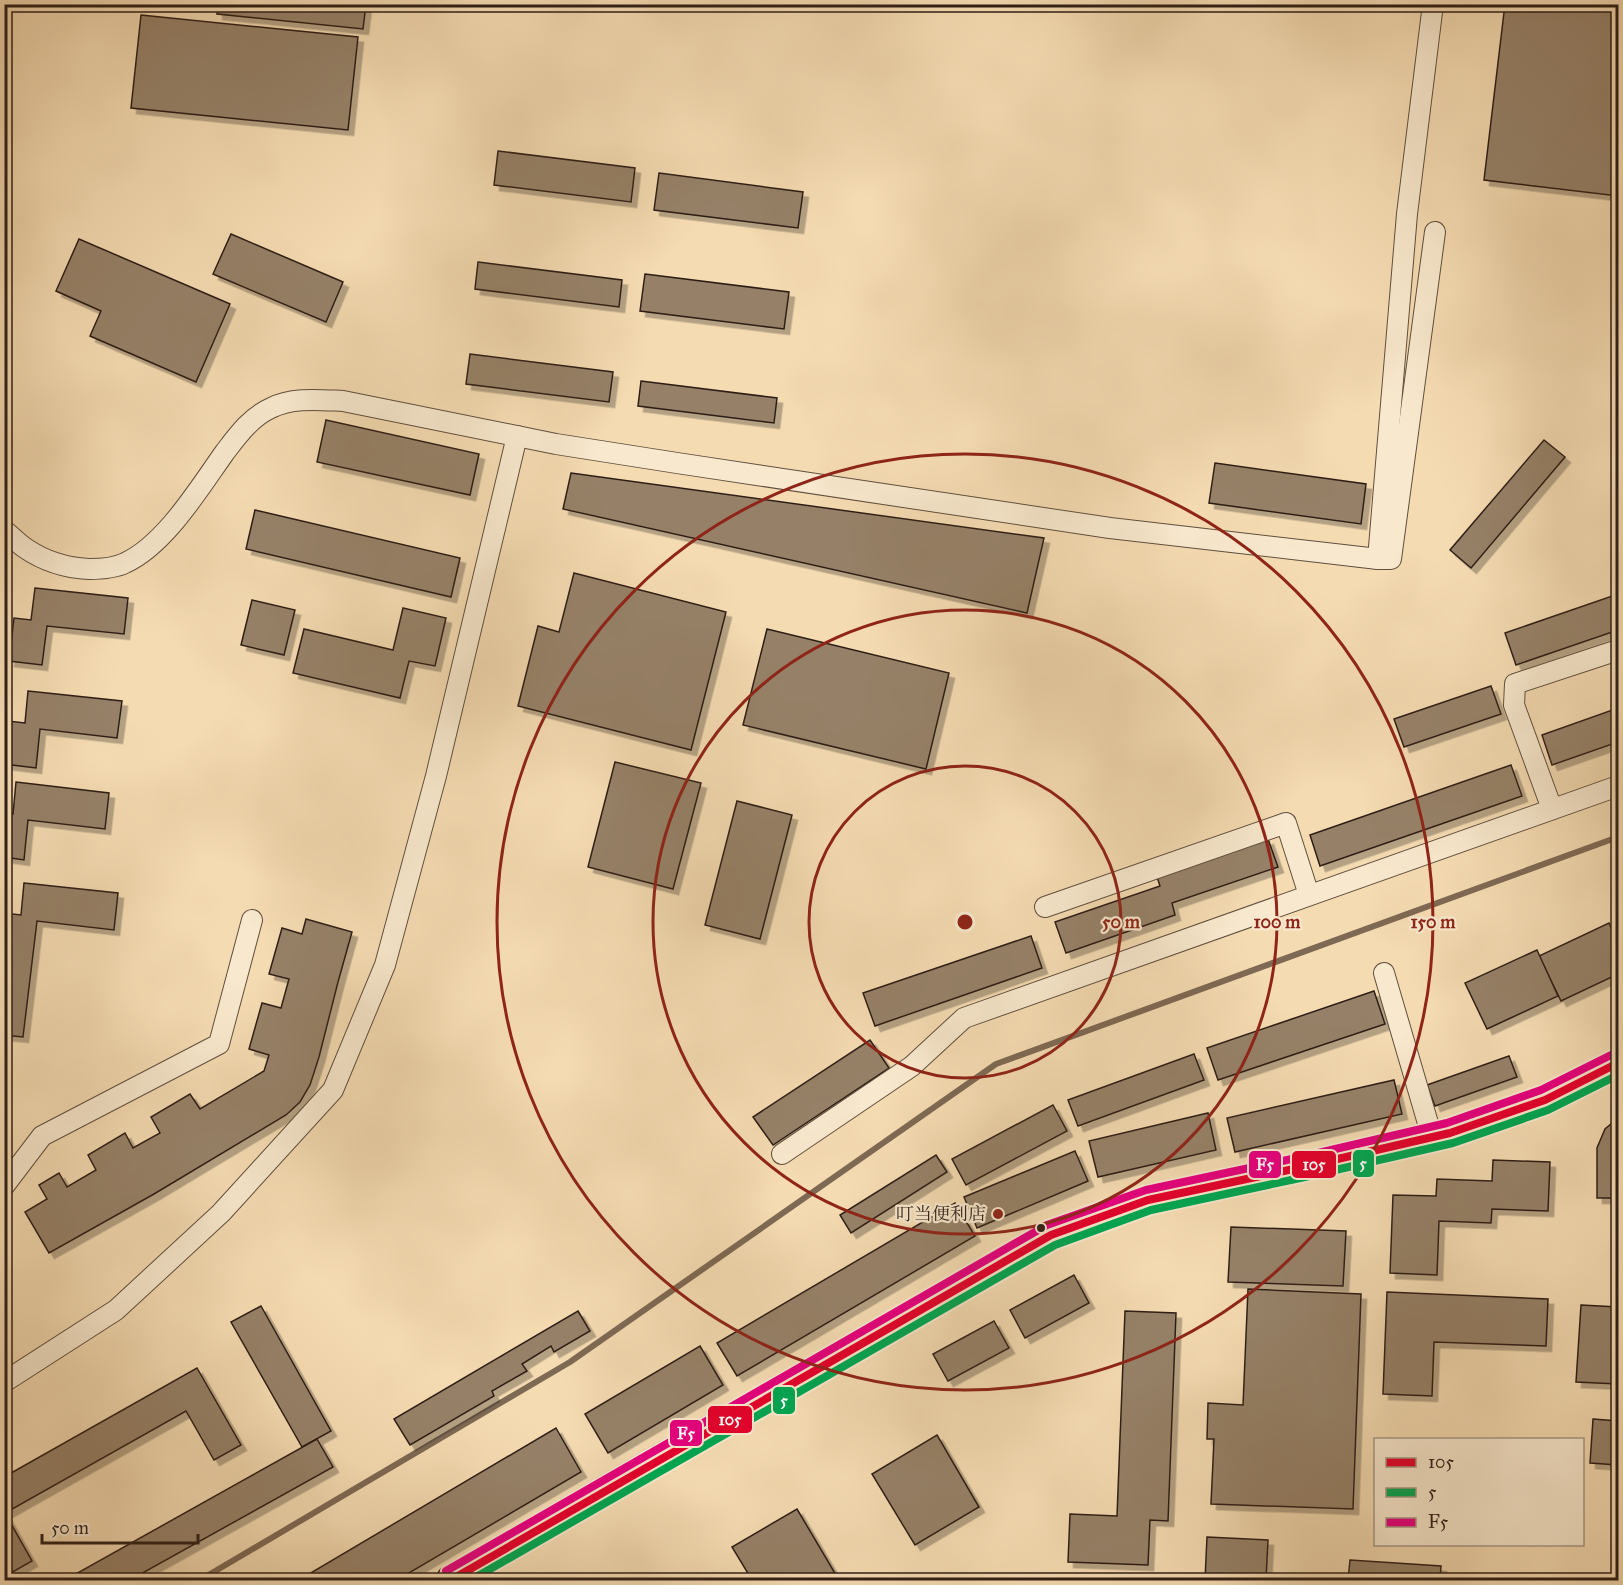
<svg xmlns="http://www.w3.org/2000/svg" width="1623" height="1585" viewBox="0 0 1623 1585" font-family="'IM FELL Great Primer','Noto Serif SC',serif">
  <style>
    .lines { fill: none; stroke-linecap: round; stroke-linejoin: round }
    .stream { stroke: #7e6954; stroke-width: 6 }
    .building { fill: #968168; stroke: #2f1f17; stroke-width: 1.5; filter: url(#shadow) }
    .street-casing { stroke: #604e3e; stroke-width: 22 }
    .secondary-casing { stroke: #2f1f17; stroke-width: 31 }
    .street { stroke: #f8e8cd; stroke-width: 20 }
    .secondary { stroke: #f8e8cd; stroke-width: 28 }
    .bus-1-casing { stroke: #f8e8cd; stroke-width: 12 }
    .bus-2-casing { stroke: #f8e8cd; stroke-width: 12 }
    .bus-3-casing { stroke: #f8e8cd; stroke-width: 12 }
    .bus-1 { stroke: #e4002b; stroke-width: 8 }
    .bus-2 { stroke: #00a651; stroke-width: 8 }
    .bus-3 { stroke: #e5007d; stroke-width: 8 }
    .ring { fill: none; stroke: #8f2418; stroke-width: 3 }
    .poi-dot { fill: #8f2418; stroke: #f8e8cd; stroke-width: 2 }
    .bus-dot { fill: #2f1f17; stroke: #f8e8cd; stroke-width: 2 }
    .labels { text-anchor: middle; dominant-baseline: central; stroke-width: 4.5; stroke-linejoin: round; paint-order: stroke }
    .poi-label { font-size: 18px; fill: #2f1f17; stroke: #f8e8cd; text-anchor: end }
    .centre { fill: #8f2418; stroke: #f8e8cd; stroke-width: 3 }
    .ring-label { font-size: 18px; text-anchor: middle; font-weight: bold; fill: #8f2418; stroke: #f8e8cd; stroke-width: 4.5; stroke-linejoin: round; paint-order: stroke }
    .line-badge { stroke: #f8e8cd; stroke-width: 2 }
    .badge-label { font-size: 16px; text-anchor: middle; font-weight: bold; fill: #fff }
  </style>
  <defs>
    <filter id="shadow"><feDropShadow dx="5.5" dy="5.5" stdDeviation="0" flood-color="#0004"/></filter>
  </defs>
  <rect width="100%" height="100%" fill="#f5dbb2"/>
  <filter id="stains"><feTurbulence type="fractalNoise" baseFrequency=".00333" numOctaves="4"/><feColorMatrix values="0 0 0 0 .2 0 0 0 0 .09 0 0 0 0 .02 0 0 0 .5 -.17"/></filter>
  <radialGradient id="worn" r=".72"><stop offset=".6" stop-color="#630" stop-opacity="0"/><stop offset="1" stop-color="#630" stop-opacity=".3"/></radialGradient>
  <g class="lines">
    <!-- stream -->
    <polyline class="stream" points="200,1580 570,1362 996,1064 1618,837"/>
  </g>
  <!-- building -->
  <g class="building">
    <polygon points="218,4 366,4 363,29 217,14"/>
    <polygon points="1505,4 1618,4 1618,196 1484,180"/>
    <polygon points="141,15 358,37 348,130 131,108"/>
    <polygon points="498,151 635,168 631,202 494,185"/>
    <polygon points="659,173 803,192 798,228 654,210"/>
    <polygon points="231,234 343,282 326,322 213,274"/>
    <polygon points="79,239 230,304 196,382 90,336 101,311 56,291"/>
    <polygon points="478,262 622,280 619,307 475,289"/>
    <polygon points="645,274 789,292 784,329 640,311"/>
    <polygon points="470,354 613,372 609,402 466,384"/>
    <polygon points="641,381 777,398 774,423 638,406"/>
    <polygon points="326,420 479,454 470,495 317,462"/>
    <polygon points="1544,440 1565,457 1471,568 1450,550"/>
    <polygon points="1215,463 1366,484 1361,524 1209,503"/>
    <polygon points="571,473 1044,538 1027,613 563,509"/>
    <polygon points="255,510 460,558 451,597 246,549"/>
    <polygon points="574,573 726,612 691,750 518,706 538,626 559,632"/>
    <polygon points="35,588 128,598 124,634 47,626 42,665 9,661 14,618 31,620"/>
    <polygon points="1618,594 1618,630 1516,665 1505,633"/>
    <polygon points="252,600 295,610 284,655 241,645"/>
    <polygon points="403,608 446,618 435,666 409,661 400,698 293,673 304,629 393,650"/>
    <polygon points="767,629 949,673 926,769 743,725"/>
    <polygon points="1491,686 1501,714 1404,747 1394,719"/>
    <polygon points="28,691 122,701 117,738 40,729 36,768 4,764 8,721 25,723"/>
    <polygon points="1618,708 1618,742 1552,765 1542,735"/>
    <polygon points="615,762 701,783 673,889 588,867"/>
    <polygon points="1511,765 1522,796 1320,866 1310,835"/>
    <polygon points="16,782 109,793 105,829 28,820 24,860 4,857 4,813 13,814"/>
    <polygon points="737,801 792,815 760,939 705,925"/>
    <polygon points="1268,839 1278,867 1172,903 1175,915 1066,953 1055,922 1160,886 1157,877"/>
    <polygon points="24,883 118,893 114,930 37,921 23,1037 4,1035 4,913 21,915"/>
    <polygon points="306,919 352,932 338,982 319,1057 310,1085 300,1102 286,1115 154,1194 49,1253 25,1212 47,1199 39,1185 59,1173 67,1187 96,1170 88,1155 125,1133 133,1148 160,1133 151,1117 190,1094 200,1109 264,1071 269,1055 249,1049 262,1003 281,1008 289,979 269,974 282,928 302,934"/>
    <polygon points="1609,923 1618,943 1618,974 1561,1001 1539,956"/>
    <polygon points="1618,928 1618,943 1613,931"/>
    <polygon points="1031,936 1042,968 875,1026 863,993"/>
    <polygon points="1537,950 1558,996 1487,1029 1465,983"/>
    <polygon points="1374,991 1385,1024 1218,1080 1207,1048"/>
    <polygon points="870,1040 889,1068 773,1145 753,1117"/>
    <polygon points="1194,1054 1204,1080 1078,1126 1068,1100"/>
    <polygon points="1509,1056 1517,1077 1435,1106 1427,1085"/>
    <polygon points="1394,1080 1402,1114 1235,1152 1227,1118"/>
    <polygon points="1053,1105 1067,1131 966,1185 952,1159"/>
    <polygon points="1208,1113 1216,1150 1098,1177 1089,1141"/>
    <polygon points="1618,1118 1618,1198 1597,1198 1597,1148 1605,1129"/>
    <polygon points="1075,1151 1088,1181 977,1228 964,1197"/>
    <polygon points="936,1155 947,1172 851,1233 840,1215"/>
    <polygon points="1493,1160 1550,1162 1548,1211 1492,1209 1491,1223 1439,1221 1437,1275 1390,1273 1393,1195 1436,1196 1437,1179 1492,1181"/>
    <polygon points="955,1203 975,1236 737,1376 717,1343"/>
    <polygon points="1231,1227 1346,1231 1343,1286 1228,1282"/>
    <polygon points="1074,1275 1089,1303 1025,1338 1010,1310"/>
    <polygon points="1248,1289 1361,1294 1353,1509 1211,1504 1214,1439 1207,1439 1208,1403 1243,1405"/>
    <polygon points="1387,1292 1548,1299 1546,1346 1434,1342 1432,1396 1383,1394"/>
    <polygon points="1581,1305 1618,1307 1618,1384 1576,1382"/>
    <polygon points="261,1306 331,1431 302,1447 231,1322"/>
    <polygon points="578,1311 590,1331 554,1352 551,1346 522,1364 527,1371 492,1391 494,1396 410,1445 394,1419"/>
    <polygon points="1125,1311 1176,1313 1168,1521 1150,1520 1148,1565 1068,1562 1070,1514 1117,1516"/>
    <polygon points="994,1321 1009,1348 948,1381 933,1354"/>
    <polygon points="700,1346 723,1385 608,1453 585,1414"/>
    <polygon points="197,1368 241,1445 214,1460 186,1411 5,1513 32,1561 4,1577 4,1477"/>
    <polygon points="1593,1419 1618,1421 1618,1465 1590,1463"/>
    <polygon points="556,1428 581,1472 397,1580 313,1580 309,1574"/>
    <polygon points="937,1435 979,1507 915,1545 872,1474"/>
    <polygon points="317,1439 333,1467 130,1580 65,1580"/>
    <polygon points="797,1509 839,1580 752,1580 732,1547"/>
    <polygon points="1207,1537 1268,1540 1266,1580 1205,1580"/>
    <polygon points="1350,1560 1441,1566 1440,1580 1348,1580"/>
  </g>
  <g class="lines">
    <!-- street casing -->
    <g class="street-casing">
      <g id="street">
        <path d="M4 530C11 536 18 543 25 548 44 561 67 568 89 569 101 569 115 568 125 563 165 545 200 487 225 452 238 435 251 417 271 408 292 397 320 400 343 401L556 444 677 463 1110 528 1378 559H1391L1435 232"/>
        <polyline points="1378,559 1407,214 1433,4"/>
        <polyline points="1552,809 1514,705 1515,684 1618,650"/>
        <polyline points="1045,907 1286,823 1309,895"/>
        <polyline points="1384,973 1432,1137"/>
        <polyline points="782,1154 912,1066 964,1018 1618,786"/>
        <polyline points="4,1186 42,1136 219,1044 252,920"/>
        <polyline points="4,1382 116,1310 221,1213 333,1090 385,965 436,776 517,436"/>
      </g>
    </g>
    <!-- secondary casing -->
    <g class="secondary-casing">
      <polyline id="secondary" points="451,1580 648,1466 1051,1235 1148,1200 1303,1167 1450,1133 1545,1100 1618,1063"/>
    </g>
    <!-- street -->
    <use href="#street" class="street"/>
    <!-- secondary -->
    <use href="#secondary" class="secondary"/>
    <!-- bus-1 casing -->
    <g class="bus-1-casing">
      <polyline id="bus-1" points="451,1580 1051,1235 1148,1200 1303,1167 1450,1133 1545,1100 1618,1063"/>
    </g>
    <!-- bus-2 casing -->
    <g class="bus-2-casing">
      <polyline id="bus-2" points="471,1580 1055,1245 1151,1210 1305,1177 1453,1143 1548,1110 1618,1075"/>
    </g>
    <!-- bus-3 casing -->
    <g class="bus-3-casing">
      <polyline id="bus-3" points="446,1571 1047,1225 1146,1190 1301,1157 1447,1123 1541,1090 1613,1054"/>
    </g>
    <!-- bus-1 -->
    <use href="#bus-1" class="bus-1"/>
    <!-- bus-2 -->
    <use href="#bus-2" class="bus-2"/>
    <!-- bus-3 -->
    <use href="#bus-3" class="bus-3"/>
  </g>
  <!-- distance rings -->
  <g class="ring">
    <circle cx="965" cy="922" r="156"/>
    <circle cx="965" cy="922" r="312"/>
    <circle cx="965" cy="922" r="468"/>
  </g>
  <!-- markers -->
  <circle class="poi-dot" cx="998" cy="1214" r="6"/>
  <circle class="bus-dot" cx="1041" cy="1228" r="5"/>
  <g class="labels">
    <!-- poi labels -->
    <g class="poi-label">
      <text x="986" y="1214">叮当便利店</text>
    </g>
  </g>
  <circle cx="965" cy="922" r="9" class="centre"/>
  <g class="ring-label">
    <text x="1121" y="928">50 m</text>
    <text x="1277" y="928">100 m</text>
    <text x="1433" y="928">150 m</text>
  </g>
  <g class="line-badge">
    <rect x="1352" y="1149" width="23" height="29" rx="6" fill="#00a651"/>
    <rect x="1291" y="1150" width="46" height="29" rx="6" fill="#e4002b"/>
    <rect x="1248" y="1150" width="34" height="29" rx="6" fill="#e5007d"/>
    <rect x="772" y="1386" width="24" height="29" rx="6" fill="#00a651"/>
    <rect x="707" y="1405" width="46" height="29" rx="6" fill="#e4002b"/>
    <rect x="669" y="1419" width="34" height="28" rx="6" fill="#e5007d"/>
  </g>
  <g class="badge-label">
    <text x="1363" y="1169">5</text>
    <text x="1314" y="1170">105</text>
    <text x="1265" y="1170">F5</text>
    <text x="784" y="1406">5</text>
    <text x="730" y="1425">105</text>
    <text x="686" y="1439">F5</text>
  </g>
  <!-- margin -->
  <rect width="1623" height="1585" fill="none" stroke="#f5dbb2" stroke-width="24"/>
  <rect x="6" y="6" width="1611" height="1573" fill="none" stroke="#2f1f17" stroke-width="3"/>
  <rect x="12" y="12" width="1599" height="1561" fill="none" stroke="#2f1f17" stroke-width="1.5"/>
  <!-- legend -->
  <rect x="1374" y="1438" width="210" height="108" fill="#f8e8cd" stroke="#a89884" stroke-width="1.5"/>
  <rect x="1386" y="1458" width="30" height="9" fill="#e4002b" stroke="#a89884" stroke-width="1.5"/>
  <text x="1428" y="1468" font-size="18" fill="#2f1f17">105</text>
  <rect x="1386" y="1488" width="30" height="9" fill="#00a651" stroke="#a89884" stroke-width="1.5"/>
  <text x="1428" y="1498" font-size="18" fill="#2f1f17">5</text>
  <rect x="1386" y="1518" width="30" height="9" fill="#e5007d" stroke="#a89884" stroke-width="1.5"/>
  <text x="1428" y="1528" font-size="18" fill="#2f1f17">F5</text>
  <!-- scale -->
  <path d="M42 1534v9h156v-9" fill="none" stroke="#2f1f17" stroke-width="3"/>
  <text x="51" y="1534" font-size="18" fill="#2f1f17" stroke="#f8e8cd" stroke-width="4.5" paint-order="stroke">50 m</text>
  <rect width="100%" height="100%" filter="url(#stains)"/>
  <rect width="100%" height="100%" fill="url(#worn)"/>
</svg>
